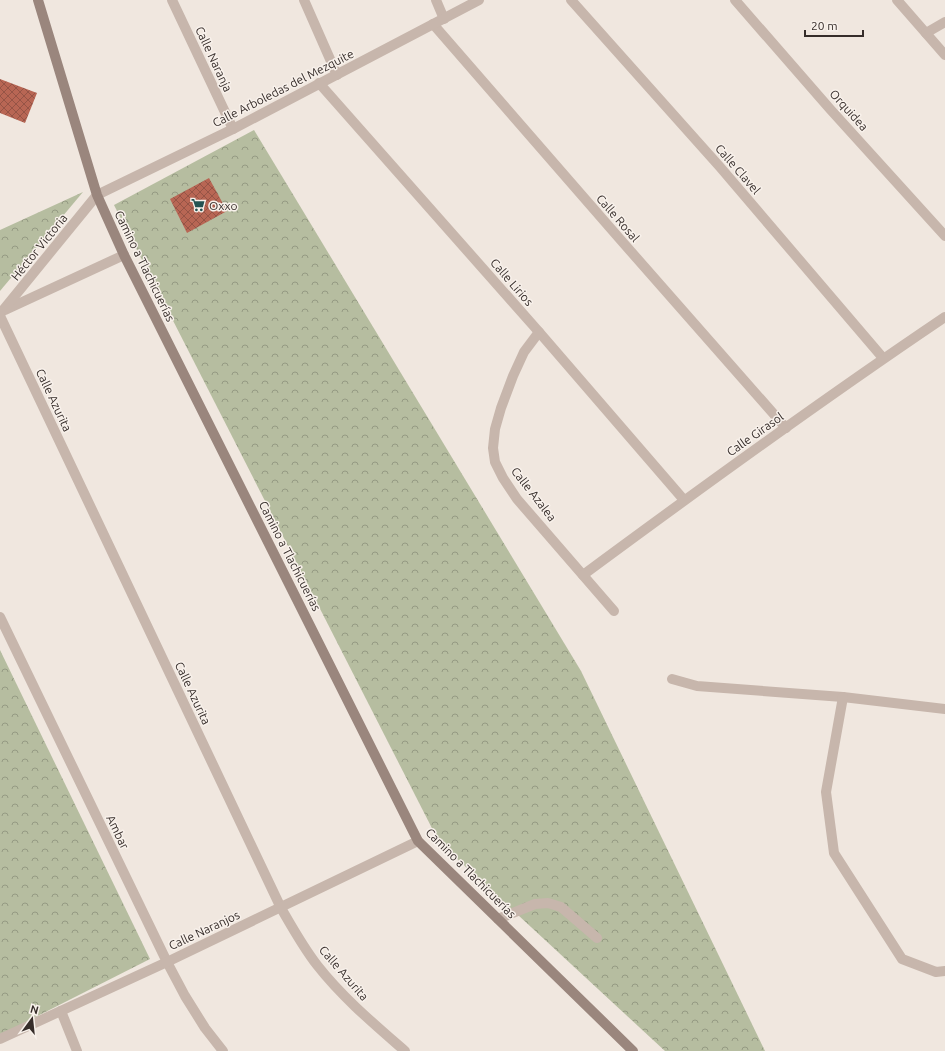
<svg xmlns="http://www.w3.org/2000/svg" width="945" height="1051" viewBox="0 0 945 1051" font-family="Ubuntu,sans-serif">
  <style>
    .forest { fill: url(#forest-crowns) }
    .building { fill: url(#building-cross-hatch) }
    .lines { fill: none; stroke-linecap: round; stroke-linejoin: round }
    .lane { stroke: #c7b6ac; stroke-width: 10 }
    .street { stroke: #c7b6ac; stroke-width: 10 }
    .secondary { stroke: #9a867d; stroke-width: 10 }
    .labels { text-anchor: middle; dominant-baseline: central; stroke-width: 3; stroke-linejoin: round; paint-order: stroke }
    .street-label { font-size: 12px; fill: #362d2a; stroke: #f8f1eb }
    .poi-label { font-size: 12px; fill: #362d2a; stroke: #f8f1eb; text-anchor: start }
  </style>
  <defs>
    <pattern id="forest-crowns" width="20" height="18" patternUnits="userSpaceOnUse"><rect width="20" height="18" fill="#b6bda0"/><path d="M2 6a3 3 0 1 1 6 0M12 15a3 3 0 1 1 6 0" fill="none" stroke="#959a83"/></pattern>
    <pattern id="building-cross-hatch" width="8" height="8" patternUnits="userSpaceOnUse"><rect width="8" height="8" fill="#b86654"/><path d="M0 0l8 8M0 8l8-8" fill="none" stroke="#965446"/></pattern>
  </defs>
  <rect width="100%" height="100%" fill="#f0e7df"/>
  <!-- forest -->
  <g class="forest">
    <polygon points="254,130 581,671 765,1051 665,1051 439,842 114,205"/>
    <polygon points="83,192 0,291 0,230"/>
    <polygon points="0,650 150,959 0,1035"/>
  </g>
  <!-- building -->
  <g class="building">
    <polygon points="0,79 37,93 25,123 0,113"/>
    <polygon points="209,178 227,211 187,233 170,199"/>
  </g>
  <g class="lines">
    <!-- lane -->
    <g class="lane">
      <polyline points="672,679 697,686 843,697 945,709"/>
      <polyline points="843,697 826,792 834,853 902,959 936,972 945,971"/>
      <polyline points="498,919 535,904 548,903 561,907 597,938"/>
    </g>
    <!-- street -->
    <g class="street">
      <polyline points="172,0 233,129"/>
      <polyline points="304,0 337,75"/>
      <polyline points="436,0 444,19"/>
      <polyline points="571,0 720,167 883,358"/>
      <polyline points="735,0 830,109 945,236"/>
      <polyline points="897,0 945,55"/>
      <polyline points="433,24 619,238 786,428"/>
      <polyline points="926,33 945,22"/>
      <polyline points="319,83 539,332 684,500"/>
      <polyline points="5,310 124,255"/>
      <polyline points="0,314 97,195 233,129 479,0"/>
      <path d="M0 316 281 908C292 927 303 947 317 965 342 997 374 1024 405 1051"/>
      <polyline points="539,332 524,352 513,376 501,408 495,429 493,448 495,462 503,478 517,499 614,611"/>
      <path d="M583 575C702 487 822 400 945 317"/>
      <polyline points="0,617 167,962 185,996 205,1028 223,1051"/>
      <polyline points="61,1011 77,1051"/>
      <polyline points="0,1039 167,962 418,841"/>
    </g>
    <!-- secondary -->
    <polyline class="secondary" points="38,0 97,195 124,255 418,841 633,1051"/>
  </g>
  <!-- icons -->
  <defs>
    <g id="supermarket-bare" transform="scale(1.08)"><path d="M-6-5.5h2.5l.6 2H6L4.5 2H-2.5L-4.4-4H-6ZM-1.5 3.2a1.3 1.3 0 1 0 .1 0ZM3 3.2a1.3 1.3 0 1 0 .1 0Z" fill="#245352" stroke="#f8f1eb" stroke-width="2.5" paint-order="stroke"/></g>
  </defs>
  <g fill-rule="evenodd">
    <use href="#supermarket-bare" x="198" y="205"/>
  </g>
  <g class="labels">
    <!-- street labels -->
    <g class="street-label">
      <text transform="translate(214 59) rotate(65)">Calle Naranja</text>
      <text transform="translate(283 88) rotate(-27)">Calle Arboledas del Mezquite</text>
      <text transform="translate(849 110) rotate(48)">Orquidea</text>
      <text transform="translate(738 169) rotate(49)">Calle Clavel</text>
      <text transform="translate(618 218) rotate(49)">Calle Rosal</text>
      <text transform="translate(39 247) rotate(-51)">Héctor Victoria</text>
      <text transform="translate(145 266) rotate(64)">Camino a Tlachicuerías</text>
      <text transform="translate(512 282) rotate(49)">Calle Lirios</text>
      <text transform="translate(54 400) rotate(65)">Calle Azurita</text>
      <text transform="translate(755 434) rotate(-35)">Calle Girasol</text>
      <text transform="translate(534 494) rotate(52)">Calle Azalea</text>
      <text transform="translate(290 556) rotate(63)">Camino a Tlachicuerías</text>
      <text transform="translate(193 693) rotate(65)">Calle Azurita</text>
      <text transform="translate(118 832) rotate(64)">Ambar</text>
      <text transform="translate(471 873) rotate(45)">Camino a Tlachicuerías</text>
      <text transform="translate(204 930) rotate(-25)">Calle Naranjos</text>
      <text transform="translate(344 973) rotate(49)">Calle Azurita</text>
    </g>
    <!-- poi labels -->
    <g class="poi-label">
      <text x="209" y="205">Oxxo</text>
    </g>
  </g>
  <!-- north arrow -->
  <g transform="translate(32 1019) rotate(15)" stroke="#f8f1eb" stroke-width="3" paint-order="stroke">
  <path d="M0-3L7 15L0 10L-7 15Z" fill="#362d2a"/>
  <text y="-6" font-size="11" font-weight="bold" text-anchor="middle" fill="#362d2a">N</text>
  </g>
  <!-- scale -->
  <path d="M805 30v6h58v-6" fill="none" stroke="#362d2a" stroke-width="2"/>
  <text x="811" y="30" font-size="12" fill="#362d2a" stroke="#f8f1eb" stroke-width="3" paint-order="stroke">20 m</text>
</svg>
